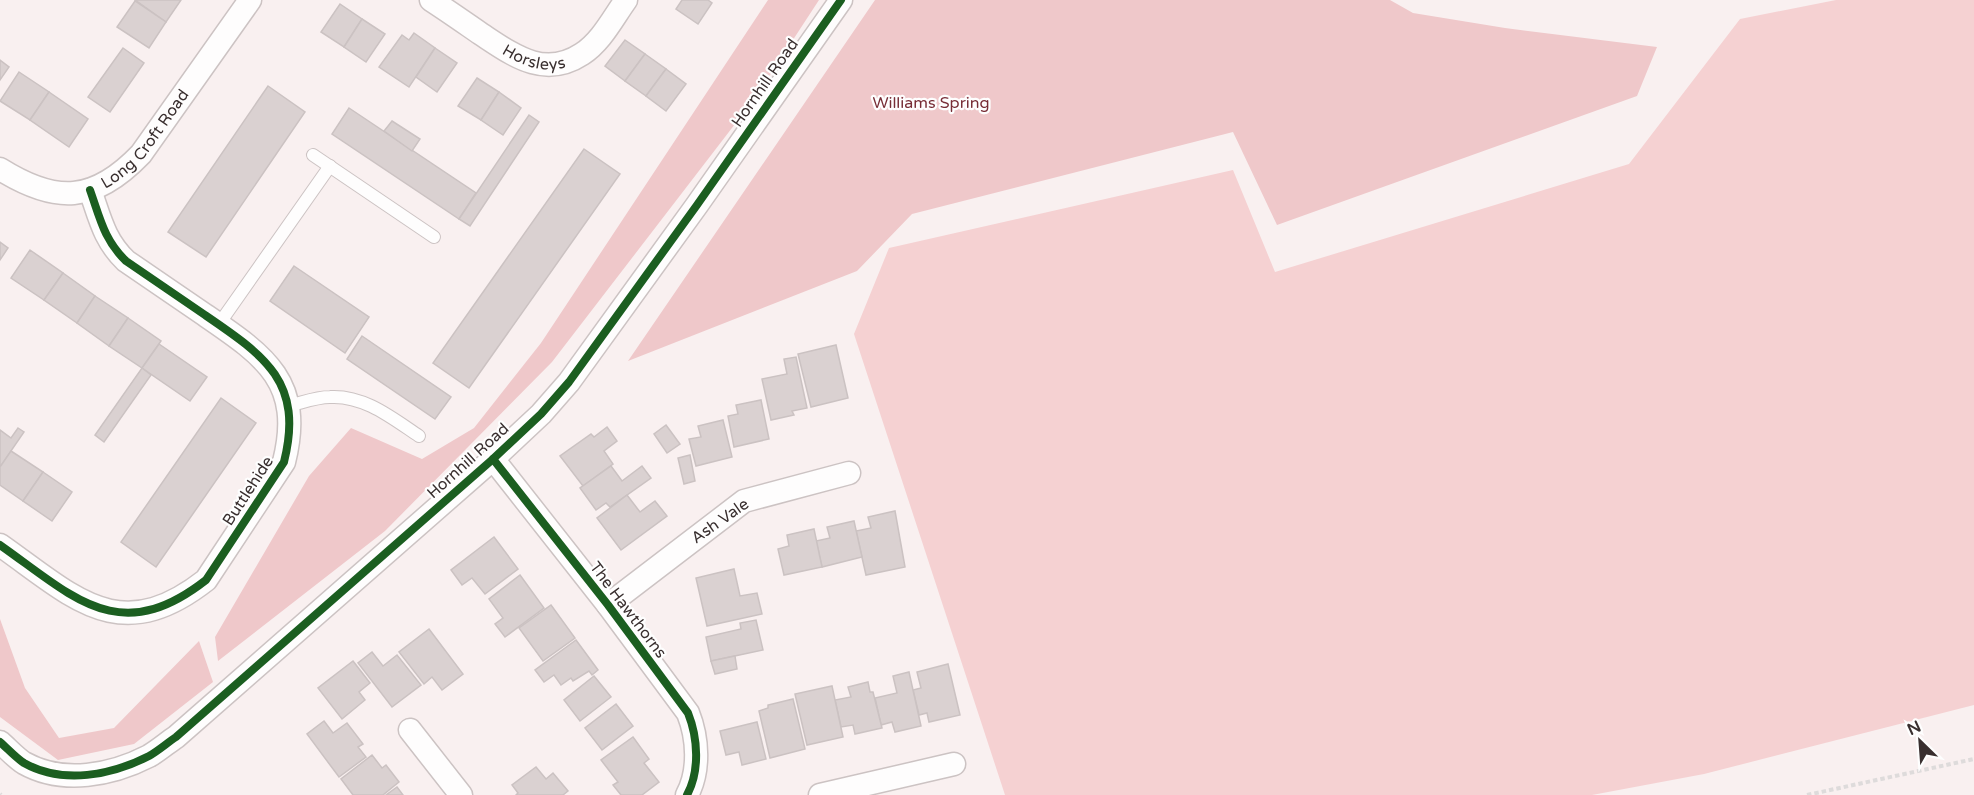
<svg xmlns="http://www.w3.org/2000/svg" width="1974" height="795" viewBox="0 0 1974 795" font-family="'Varela Round',sans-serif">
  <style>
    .green { fill: #f5d1d2 }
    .forest { fill: #efc8ca }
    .building { fill: #dad1d1; stroke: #cbc2c2; stroke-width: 1.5 }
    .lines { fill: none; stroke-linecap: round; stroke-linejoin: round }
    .lane-casing { stroke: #ccc3c3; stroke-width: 14 }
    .street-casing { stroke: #ccc3c3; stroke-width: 25 }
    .path { stroke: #dedbdb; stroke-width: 4; stroke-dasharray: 4.5 3; stroke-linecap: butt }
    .lane { stroke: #fefdfd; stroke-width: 12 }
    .street { stroke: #fefdfd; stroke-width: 22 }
    .cycleway-casing { stroke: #fefefe; stroke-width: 11 }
    .cycleway { stroke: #1b5e20; stroke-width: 8 }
    .labels { text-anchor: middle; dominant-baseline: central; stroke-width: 4.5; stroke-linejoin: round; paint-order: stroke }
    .street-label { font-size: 16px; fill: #392f2f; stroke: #fefefe }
    .park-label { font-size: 16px; fill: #772d36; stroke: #fefefe }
  </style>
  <rect width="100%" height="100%" fill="#f9f0f0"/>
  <!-- green -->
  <polygon class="green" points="1836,0 1974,0 1974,705 1704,774 1592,795 1005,795 854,334 889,248 1233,170 1275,272 1629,164 1740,19"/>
  <!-- forest -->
  <g class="forest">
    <polygon points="768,0 819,0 755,98 552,362 385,531 218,661 215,637 309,476 351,428 422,459 474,428 541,343"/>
    <polygon points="875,0 1390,0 1413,13 1505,28 1657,47 1637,96 1277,225 1233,132 912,214 857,271 628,361"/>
    <polygon points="0,619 25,688 59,738 114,728 199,641 213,682 134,744 58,760 0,717"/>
  </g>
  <!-- building -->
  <g class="building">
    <polygon points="135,0 181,0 166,22"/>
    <polygon points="682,0 708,0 712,3 698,24 676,9"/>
    <polygon points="135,1 166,22 149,48 117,27"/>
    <polygon points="340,4 362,19 344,47 321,32"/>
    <polygon points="362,19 385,34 366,62 344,47"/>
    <polygon points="414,33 435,48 409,87 379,67 402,35 409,40"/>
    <polygon points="625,40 645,54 625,81 605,66"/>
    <polygon points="123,48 144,63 110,112 88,97"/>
    <polygon points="435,48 457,63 437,92 416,77"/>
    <polygon points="645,54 666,69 646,96 625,81"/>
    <polygon points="0,60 9,67 0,80"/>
    <polygon points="666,69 686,84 666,111 646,96"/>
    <polygon points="19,72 49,92 30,120 0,101"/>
    <polygon points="477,78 499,92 481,120 458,106"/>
    <polygon points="268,86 305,112 206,257 168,232"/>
    <polygon points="49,92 88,119 69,147 30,120"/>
    <polygon points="499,92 521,108 503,135 481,120"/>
    <polygon points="349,108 476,193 459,219 332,134"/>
    <polygon points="529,115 539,122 470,226 459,219"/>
    <polygon points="392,121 420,139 412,151 384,131"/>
    <polygon points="584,149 620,174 469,388 433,363"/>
    <polygon points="0,242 8,248 0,260"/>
    <polygon points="30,250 63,273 44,300 11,278"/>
    <polygon points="294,266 369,317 345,353 270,301"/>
    <polygon points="63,273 95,296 77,323 44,300"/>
    <polygon points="95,296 128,318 109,346 77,323"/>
    <polygon points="128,318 161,341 142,368 109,346"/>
    <polygon points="362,336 451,397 435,419 347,359"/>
    <polygon points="159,344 207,377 190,401 142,368"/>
    <polygon points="836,345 848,398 811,407 798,354"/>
    <polygon points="796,357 807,408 792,411 794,415 771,420 762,379 787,374 784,359"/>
    <polygon points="142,368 151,375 104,442 95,435"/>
    <polygon points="221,398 256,423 156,567 121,542"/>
    <polygon points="761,400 769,439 734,447 728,416 738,414 736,405"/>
    <polygon points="723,420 732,457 696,466 689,439 701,437 698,426"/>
    <polygon points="666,425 680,444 667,453 654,434"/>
    <polygon points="607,427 617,441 604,451 613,464 583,486 560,456 591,434 594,437"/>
    <polygon points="18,428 24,432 0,467 0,430 11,438"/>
    <polygon points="11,451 43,472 23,501 0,485 0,467"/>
    <polygon points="690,455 695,481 684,484 678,458"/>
    <polygon points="611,466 622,481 642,466 651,478 610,507 606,503 596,510 580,488"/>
    <polygon points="43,472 72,492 52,521 23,501"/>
    <polygon points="627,495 640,512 655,501 667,516 621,550 597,518"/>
    <polygon points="895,511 905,567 866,575 856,531 871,528 868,517"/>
    <polygon points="854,521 862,557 822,567 816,541 830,538 827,527"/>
    <polygon points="814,529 822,567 784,575 778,549 789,546 787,535"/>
    <polygon points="494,537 518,569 485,594 472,578 462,585 451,570"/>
    <polygon points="734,569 740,596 757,593 762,614 707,626 696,578"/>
    <polygon points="520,575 544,608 505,637 495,624 503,618 489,599"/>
    <polygon points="551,605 575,638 543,661 519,628"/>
    <polygon points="756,620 763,650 711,661 706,637 741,629 740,623"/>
    <polygon points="429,629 463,674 442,690 432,677 424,684 399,652"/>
    <polygon points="576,640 598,670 592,675 589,671 573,681 571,678 561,685 554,675 544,682 535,670"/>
    <polygon points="372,652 383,666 397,655 421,685 392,707 358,663"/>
    <polygon points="735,656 737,669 715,674 711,661"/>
    <polygon points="353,661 370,683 359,692 365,700 342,719 318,688"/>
    <polygon points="948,664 960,715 929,722 927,713 919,715 913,690 921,688 917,672"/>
    <polygon points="909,672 921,726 895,732 892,722 881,725 875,698 897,693 893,676"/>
    <polygon points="594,676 611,697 580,721 564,700"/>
    <polygon points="868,682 870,692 873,692 882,728 855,734 853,725 841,727 835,700 851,697 848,687"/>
    <polygon points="832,686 843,737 807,745 795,694"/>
    <polygon points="793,699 805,749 770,758 759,711 768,708 768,705"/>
    <polygon points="616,704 633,726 602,750 585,728"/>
    <polygon points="324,721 333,733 347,723 363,744 358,747 366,757 339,777 307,734"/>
    <polygon points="757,722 766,759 742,765 739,752 726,755 720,731"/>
    <polygon points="633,737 649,759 644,763 659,782 642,795 621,795 613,785 618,782 601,760"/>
    <polygon points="372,755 382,768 386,765 399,782 383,795 353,795 341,779"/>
    <polygon points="536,767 546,779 553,773 568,791 563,795 516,795 518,793 512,785"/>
    <polygon points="397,787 403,795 386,795"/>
  </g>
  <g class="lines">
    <!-- lane casing -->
    <g class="lane-casing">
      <g id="lane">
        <polyline points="313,155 434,237"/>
        <polyline points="219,324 330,166"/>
        <path d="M288 406C301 403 316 397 330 397 364 395 392 418 419 436"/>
      </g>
    </g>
    <!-- street casing -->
    <g class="street-casing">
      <g id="street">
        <path id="s1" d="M431 0C448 11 465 23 481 34 513 55 544 79 582 54 601 42 613 18 626 0"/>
        <path id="s2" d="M0 169C56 204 94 203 141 154L250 0"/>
        <path d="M493 459 608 605 688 713C698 738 700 771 687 795"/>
        <path d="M0 545C74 597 119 648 206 580L284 462C304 382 265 356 205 315 179 297 152 279 126 261 104 240 100 218 90 190"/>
        <polyline points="608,605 744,501 849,473"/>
        <polyline points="410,730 461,795"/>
        <path d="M0 742C8 749 16 758 24 763 63 785 112 775 149 756 158 751 167 743 176 737L493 459 541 414 569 382 697 205 841 0"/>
        <polyline points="820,795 954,764"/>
      </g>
    </g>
    <!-- path -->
    <g class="path">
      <polyline points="0,794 1,795"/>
      <polyline points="1807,795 1974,759"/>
    </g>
    <!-- lane -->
    <use href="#lane" class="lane"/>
    <!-- street -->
    <use href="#street" class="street"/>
    <!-- cycleway casing -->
    <g class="cycleway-casing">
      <g id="cycleway">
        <path d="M493 459 608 605 688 713C698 738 700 771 687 795"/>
        <path d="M0 545C74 597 119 648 206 580L284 462C304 382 265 356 205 315 179 297 152 279 126 261 104 240 100 218 90 190"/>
        <path d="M0 742C8 749 16 758 24 763 63 785 112 775 149 756 158 751 167 743 176 737L493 459 541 414 569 382 697 205 841 0"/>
      </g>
    </g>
    <!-- cycleway -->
    <use href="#cycleway" class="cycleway"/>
  </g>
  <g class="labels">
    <!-- street labels -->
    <g class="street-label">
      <text stroke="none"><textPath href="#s1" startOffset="120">Horsleys</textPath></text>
      <text transform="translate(765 83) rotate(-55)">Hornhill Road</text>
      <text stroke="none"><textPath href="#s2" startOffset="172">Long Croft Road</textPath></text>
      <text transform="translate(468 461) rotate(-42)">Hornhill Road</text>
      <text transform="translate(248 491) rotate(-57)">Buttlehide</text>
      <text transform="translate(720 521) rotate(-35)">Ash Vale</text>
      <text transform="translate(628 610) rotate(53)">The Hawthorns</text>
    </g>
    <!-- park labels -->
    <g class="park-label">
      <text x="931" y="103">Williams Spring</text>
    </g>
  </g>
  <!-- north arrow -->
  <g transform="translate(1920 741) rotate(335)" stroke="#fefefe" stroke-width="4.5" paint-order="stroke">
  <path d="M0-4.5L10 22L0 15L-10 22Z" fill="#392f2f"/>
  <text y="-9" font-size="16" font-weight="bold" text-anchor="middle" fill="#392f2f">N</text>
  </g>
</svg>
